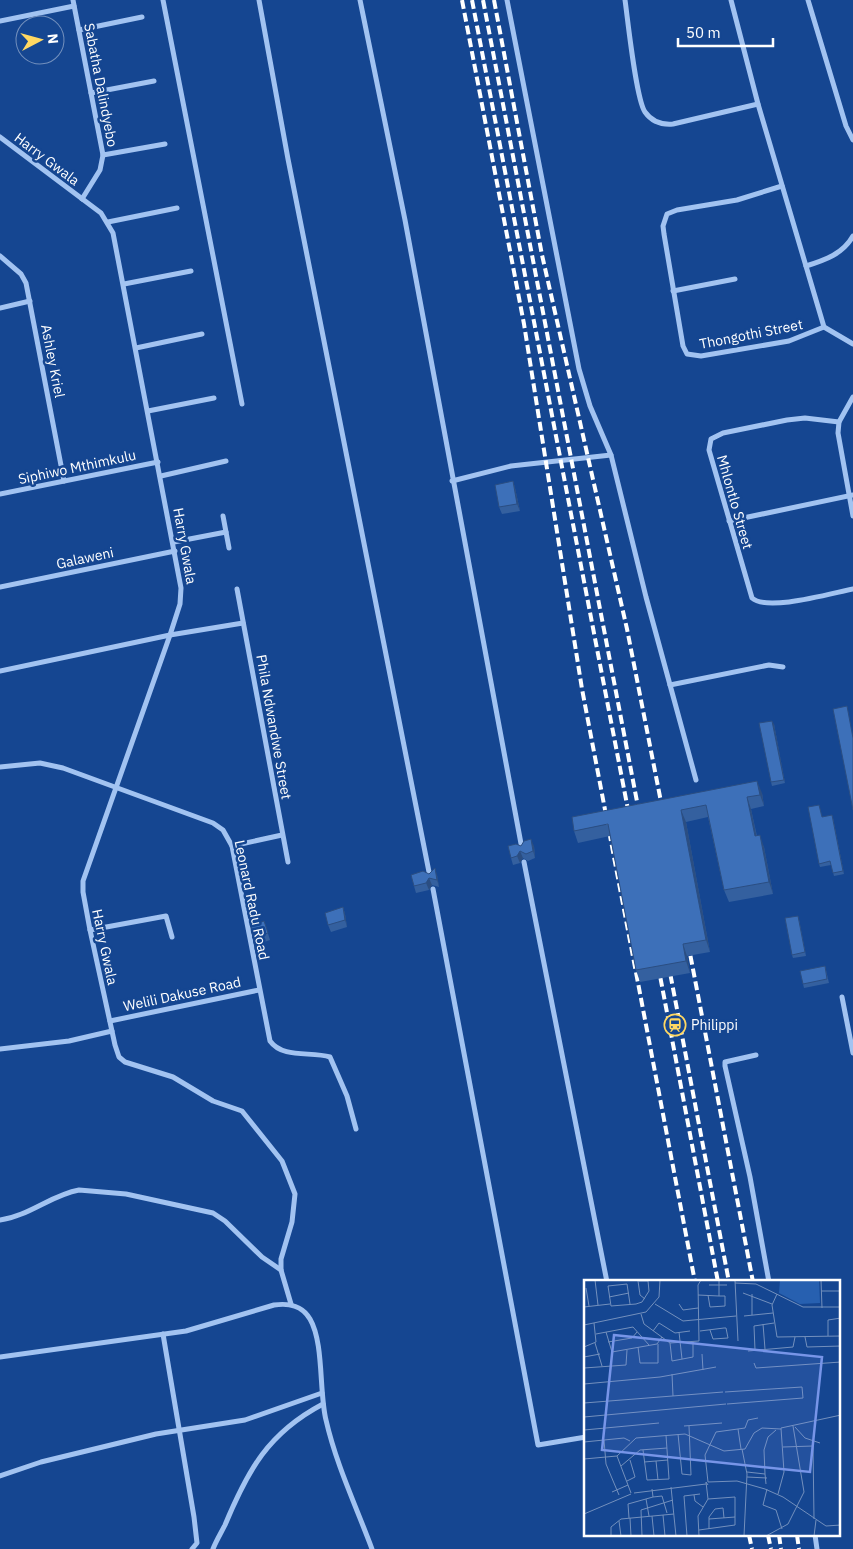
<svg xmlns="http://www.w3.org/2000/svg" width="853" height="1549" viewBox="0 0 853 1549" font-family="'IBM Plex Sans',sans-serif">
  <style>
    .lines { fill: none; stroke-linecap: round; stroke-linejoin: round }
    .street { stroke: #a2c3f1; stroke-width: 5 }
    .rail { stroke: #fff; stroke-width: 4; stroke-dasharray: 9 4; stroke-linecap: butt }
    .wall { fill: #34609f }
    .shaded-wall { fill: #2b4e82 }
    .building { fill: #3d70b9; stroke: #2b4e82 }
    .labels { text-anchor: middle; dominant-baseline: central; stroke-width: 5; stroke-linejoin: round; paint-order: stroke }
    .street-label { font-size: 14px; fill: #fff; stroke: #154691 }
    .poi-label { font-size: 14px; fill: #fff; stroke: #154691; text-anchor: start }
    .inset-road { fill: none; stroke: #7390bd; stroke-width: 1 }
    .view { fill: #7795e8; fill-opacity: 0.15; stroke: #7795e8; stroke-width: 2.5 }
    .inset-edge { fill: none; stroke: #fff; stroke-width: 2.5 }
  </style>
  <rect width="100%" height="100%" fill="#154691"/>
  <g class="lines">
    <!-- street -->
    <g class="street">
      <polyline points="73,0 103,155 100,170 82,199"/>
      <polyline points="163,0 242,404"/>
      <polyline points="259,0 288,159 430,877"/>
      <polyline points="360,0 405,220 522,849"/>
      <polyline points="507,0 579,369 590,406 611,455 646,597 696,780"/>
      <path d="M625 0C628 21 636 99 645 112 652 122 661 125 673 124L758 104"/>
      <polyline points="731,0 758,104 824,327 853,344"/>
      <polyline points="808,0 846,126 853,140"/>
      <polyline points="0,21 74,6"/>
      <polyline points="79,30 142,17"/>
      <polyline points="91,93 154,81"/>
      <polyline points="0,137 101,213 113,233 181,588 180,604 170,635 83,881 83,892 90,930 115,1045 119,1057 125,1062 173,1077 213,1101 242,1111 282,1161 295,1194 292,1222 281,1259 281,1270 291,1304"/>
      <polyline points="103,155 165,144"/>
      <polyline points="782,186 737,200 677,210 667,214 663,226 664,234 683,346 687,354 701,356 789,341 824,327"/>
      <polyline points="108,222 177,208"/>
      <polyline points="0,256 21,274 26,283 64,481"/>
      <path d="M806 266C825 260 843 254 853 236"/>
      <polyline points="124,284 191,271"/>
      <polyline points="673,291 735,279"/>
      <polyline points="0,308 30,301"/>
      <polyline points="136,348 202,334"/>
      <polyline points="853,397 839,422 838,433 853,516"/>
      <polyline points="148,411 214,398"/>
      <path d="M839 422 805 418 787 420 723 433 711 439 709 450 752 598C767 612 832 593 853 589"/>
      <polyline points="161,476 226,461"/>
      <polyline points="452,481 511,466 611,455"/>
      <polyline points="0,494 158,462"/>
      <polyline points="223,516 229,548"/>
      <polyline points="729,521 853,495"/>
      <polyline points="174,542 226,532"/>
      <polyline points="0,587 175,551"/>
      <polyline points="237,589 288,862"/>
      <polyline points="0,671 170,635 243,623"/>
      <polyline points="670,685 769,665 783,667"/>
      <path d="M0 767 40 763 63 768 213 823 223 830 232 846 270 1041C283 1059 311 1051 330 1057L347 1096 356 1129"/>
      <polyline points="232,846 282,835"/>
      <polyline points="524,862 607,1282"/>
      <polyline points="433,889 538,1445 586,1437"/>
      <polyline points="90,930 166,916 172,937"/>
      <polyline points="842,997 853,1053"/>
      <polyline points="110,1021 259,990"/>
      <polyline points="0,1049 69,1041 112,1031"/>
      <polyline points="756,1055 725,1062 725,1066 750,1177 769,1282"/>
      <path d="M0 1220C29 1216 51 1195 79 1190L126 1194 213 1213 225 1221 262 1257 281 1270"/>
      <polyline points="163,1334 194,1517 197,1543 192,1549"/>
      <path d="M0 1357 186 1331 274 1305C289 1303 302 1305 310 1319 324 1343 319 1392 326 1420 336 1464 356 1506 372 1549"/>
      <polyline points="0,1476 41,1462 156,1434 245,1420 322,1393"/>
      <polyline points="815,1535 817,1549"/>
      <path d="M213 1549C216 1541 221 1533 225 1525 248 1470 268 1433 323 1404"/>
    </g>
    <!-- rail -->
    <g class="rail">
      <polyline points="462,0 524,324 582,689 695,1282"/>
      <polyline points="472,0 630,820"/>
      <polyline points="483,0 640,817"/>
      <polyline points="494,0 542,255 627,629 663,812"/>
      <polyline points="688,943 753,1282"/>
      <polyline points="668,962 729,1282"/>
      <polyline points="658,965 718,1282"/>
      <polyline points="749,1535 752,1549"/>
      <polyline points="768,1535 771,1549"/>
      <polyline points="779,1535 781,1549"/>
      <polyline points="797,1535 799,1549"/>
    </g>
  </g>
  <!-- wall -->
  <g class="wall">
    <polygon points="513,481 515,488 520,511 502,514 499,507"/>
    <polygon points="774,724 785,783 772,786 771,782"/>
    <polygon points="762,793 764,806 751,809 757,836 764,847 773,894 729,902 724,890 708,817 686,822 710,952 687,956 690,973 640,982 636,970 610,836 578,843 574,831"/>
    <polygon points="819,805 822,817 833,818 844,874 834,876 831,865 820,867 819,864"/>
    <polygon points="521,846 534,846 535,858 528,861 523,858 520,863 513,865 511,858"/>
    <polygon points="429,874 437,875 439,887 432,885 429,890 416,893 414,886"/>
    <polygon points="343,907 345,914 347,927 331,932 328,925"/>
    <polygon points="799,920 806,956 793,958 792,955"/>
    <polygon points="264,921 270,940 256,945 253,938"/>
    <polygon points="825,966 829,983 804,988 803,984"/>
  </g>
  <!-- shaded-wall -->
  <g class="shaded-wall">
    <polygon points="513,481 515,488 520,511 517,504"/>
    <polygon points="772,721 774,724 785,783 784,780"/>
    <polygon points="757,781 762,793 764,806 760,795"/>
    <polygon points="747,797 751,809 759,848 755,836"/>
    <polygon points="681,810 686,822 710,952 706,940"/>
    <polygon points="832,815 833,818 844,874 843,871"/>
    <polygon points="760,835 764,847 773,894 769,882"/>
    <polygon points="531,839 534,846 535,858 533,851"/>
    <polygon points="520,851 523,858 520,863 517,856"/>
    <polygon points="435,868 437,875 439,887 437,880"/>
    <polygon points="429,878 432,885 429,890 426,883"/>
    <polygon points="343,907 345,914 347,927 345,920"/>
    <polygon points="683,944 687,956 690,973 686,961"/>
  </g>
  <!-- building -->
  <g class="building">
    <polygon points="513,481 517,504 499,507 495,485"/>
    <polygon points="847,706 853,738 853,810 833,709"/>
    <polygon points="772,721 784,780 771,782 759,723"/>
    <polygon points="757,781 760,795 747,797 755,836 760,835 769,882 724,890 706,805 681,810 706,940 683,944 686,961 636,970 608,824 574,831 572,817"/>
    <polygon points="819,805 822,817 832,815 843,871 833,873 830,861 819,864 808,807"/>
    <polygon points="531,839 533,851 526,854 520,851 517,856 511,858 508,846 516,844 521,846 524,841"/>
    <polygon points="435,868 437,880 429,878 426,883 414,886 411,875 423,871 429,874"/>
    <polygon points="343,907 345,920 328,925 325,913"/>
    <polygon points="798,916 805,952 792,955 785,918"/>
    <polygon points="264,921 268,933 253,938 251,926"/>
    <polygon points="825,966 827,979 803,984 800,971"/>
  </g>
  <!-- icons -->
  <defs>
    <g id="station-ring" transform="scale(1.125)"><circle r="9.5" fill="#154691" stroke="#ffd862" stroke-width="1.5"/><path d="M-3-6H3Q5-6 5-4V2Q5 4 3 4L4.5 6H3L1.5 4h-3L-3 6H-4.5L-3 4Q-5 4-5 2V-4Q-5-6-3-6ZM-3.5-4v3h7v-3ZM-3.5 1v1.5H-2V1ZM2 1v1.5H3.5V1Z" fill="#ffd862"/></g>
  </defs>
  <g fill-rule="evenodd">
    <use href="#station-ring" x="675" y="1025"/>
  </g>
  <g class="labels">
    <!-- street labels -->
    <g class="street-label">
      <text transform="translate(101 85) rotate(79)">Sabatha Dalindyebo</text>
      <text transform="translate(47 159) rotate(37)">Harry Gwala</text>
      <text transform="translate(751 334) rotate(-11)">Thongothi Street</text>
      <text transform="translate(53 361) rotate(79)">Ashley Kriel</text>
      <text transform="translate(77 467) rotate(-12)">Siphiwo Mthimkulu</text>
      <text transform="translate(735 502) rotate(74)">Mhlontlo Street</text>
      <text transform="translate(185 546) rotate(80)">Harry Gwala</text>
      <text transform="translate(85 558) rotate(-12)">Galaweni</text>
      <text transform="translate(274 727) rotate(80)">Phila Ndwandwe Street</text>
      <text transform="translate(252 900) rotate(78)">Leonard Radu Road</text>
      <text transform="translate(105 947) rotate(78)">Harry Gwala</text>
      <text transform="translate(182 994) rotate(-12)">Welili Dakuse Road</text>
    </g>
    <!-- poi labels -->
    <g class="poi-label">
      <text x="691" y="1025">Philippi</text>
    </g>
  </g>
  <!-- overview -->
  <g transform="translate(584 1280)">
    <rect width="256" height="256" fill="#154691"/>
    <path d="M196 0H235L236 23 216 24 195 13Z" fill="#2760b0"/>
    <path class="inset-road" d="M11 0 14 25M237 0 238 28M54 1 56 15 61 19M151 1 154 61M151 3 172 4 219 27H257M125 5H143M2 8 5 26M237 11H257M159 13 188 24M168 14V35M193 14 188 25 193 57 257 56M114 15 135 16H141V26L126 27 124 15M135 16V0M25 17 45 13M46 24 43 4 24 6 27 26 52 24 58 22 65 11 64 1H55M71 24 99 41 152 36M95 24 99 30 114 28M0 27 26 24M57 34 60 44 86 63 115 61 114 5 117 0M160 36 189 33M179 44 181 69M0 45 62 32 75 17 76 0M69 51 75 43 91 53 106 51M116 51 140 48H142L144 58 129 59 126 50M22 52 28 72 73 64 78 57M95 52 98 79M12 54 49 47 65 65M244 56V40L257 38M221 57 223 67 257 66M24 62 48 58 53 52M11 63 18 86M86 63 88 81 109 77V62M0 67 12 62 10 43M54 67 56 83H74V64M171 70 170 46 190 43M164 71 209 67 211 57M118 74 119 90M0 77 16 74M170 83 172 88 257 82M0 88 42 85 43 70M88 94 89 116M0 104 76 97 132 87M141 112 218 107 219 118 143 124M0 123 139 112M0 137 142 124M100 146 138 143M211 147 221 158 236 163M154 149 157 169M0 150 75 143M94 154 98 194 107 195 105 146M20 160 22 184 35 215M0 162 40 158 46 161M199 167 229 166 230 239M158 169 163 194 160 256M59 170 63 200 85 199 82 155M33 176 52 158 101 154 140 171 161 169 170 153 178 148 197 149M33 176 47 213M0 179 33 176M72 181 74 200M60 182 84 180M37 186 56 170 83 168M163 192 181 194 182 204M181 194 180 170 184 157 192 150M163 197 183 198M43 201 51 197 46 180M124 202 153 201 181 209 199 217 242 246 257 245M124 202 121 175 132 152 161 148 164 140 174 138M87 207 92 256M183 209 179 225 192 230 198 249M28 212 44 205M50 213 122 204M194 214 200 192 197 148 257 135M110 215 111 221 119 227M69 217 78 216 83 233M62 219 65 236M0 234 47 214M79 235 81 256M68 236 70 256M45 238 44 224 69 217 68 209M46 238 47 256M125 239 151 237M35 241 37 256M125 249V237L131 229 139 228 140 238M115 250 151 245V217L124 219M27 256V247L37 239 90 234M58 256 57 230 89 220M103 256 100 216 116 214M115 256 114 236 124 219 122 202 124 205M182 256 204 244 220 212 209 146M230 256 232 240"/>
    <path class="view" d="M30 55 238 77 226 192 18 170Z"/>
    <rect width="256" height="256" class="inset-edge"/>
  </g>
  <!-- north arrow -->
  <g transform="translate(40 40) rotate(84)"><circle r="24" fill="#154691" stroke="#7390bd"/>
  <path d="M0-4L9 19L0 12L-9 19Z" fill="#ffd862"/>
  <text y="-8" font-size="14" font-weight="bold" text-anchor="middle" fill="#ffffff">N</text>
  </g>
  <!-- scale -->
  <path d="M678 38v8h95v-8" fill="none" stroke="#ffffff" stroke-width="2.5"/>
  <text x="686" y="38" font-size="15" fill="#ffffff" stroke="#154691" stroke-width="4" paint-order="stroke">50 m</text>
</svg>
